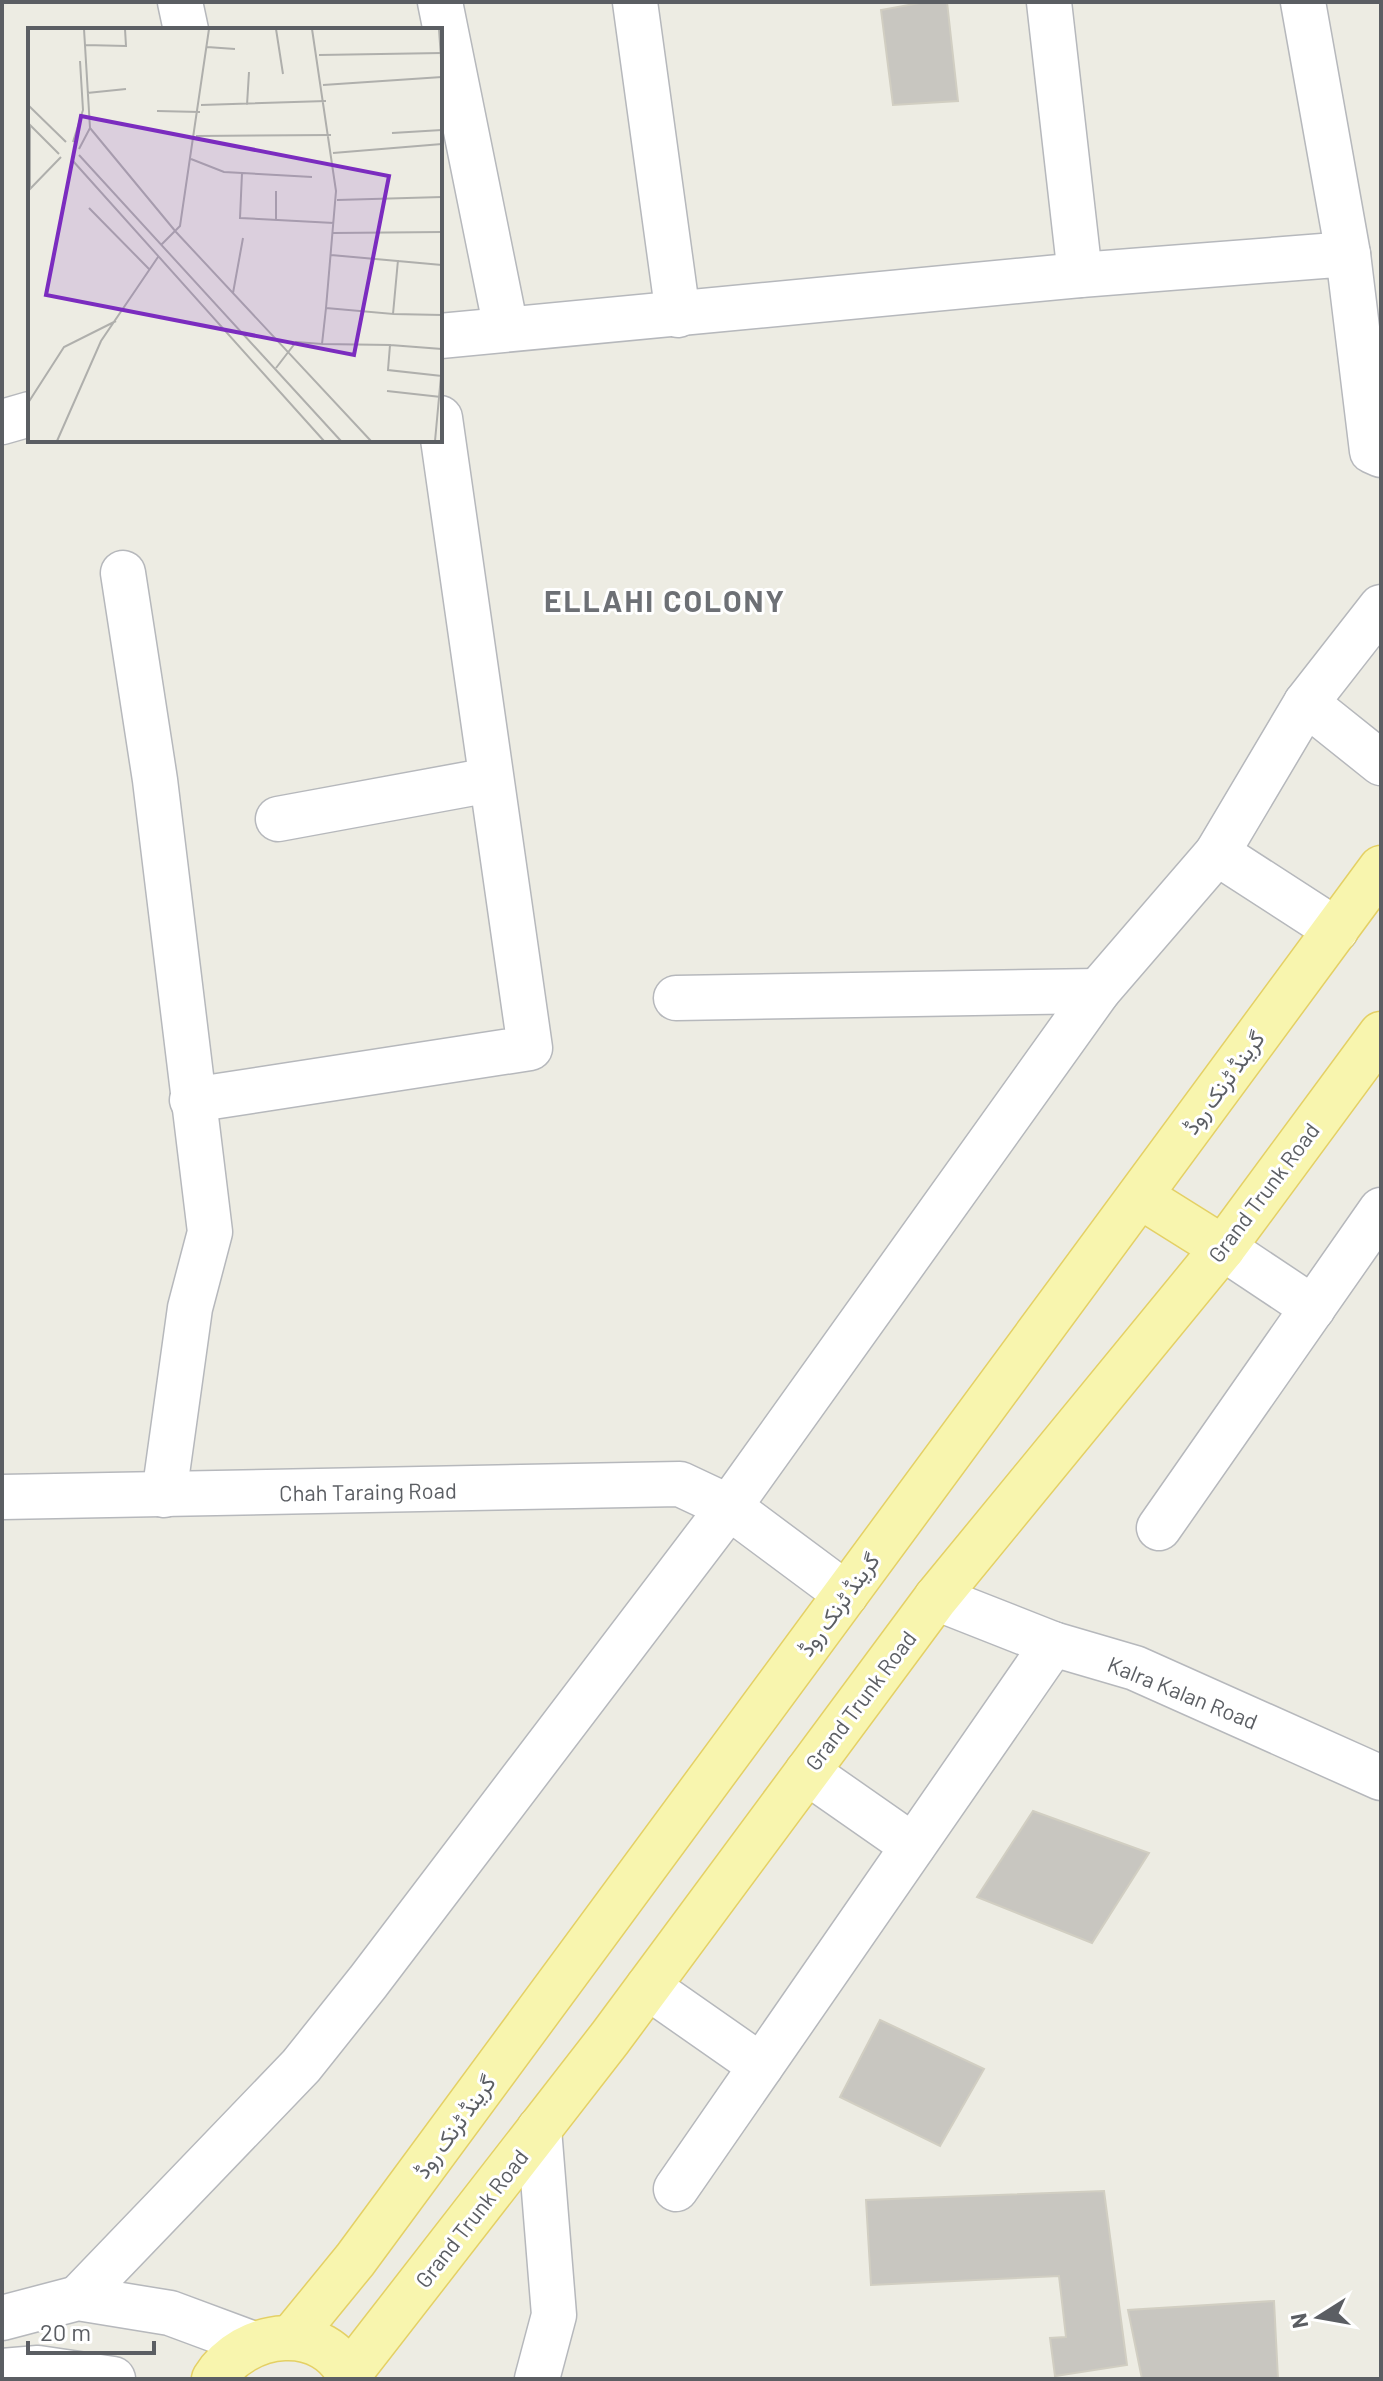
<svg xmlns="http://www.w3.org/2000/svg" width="1383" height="2381" viewBox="0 0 1383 2381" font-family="Barlow,Vazirmatn,sans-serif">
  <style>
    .building { fill: #c8c6c0; stroke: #d1cec2; stroke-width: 2 }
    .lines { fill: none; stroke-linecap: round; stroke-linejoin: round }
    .minor-casing { stroke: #b6b8bc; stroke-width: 47 }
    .major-casing { stroke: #e4d065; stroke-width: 47 }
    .minor { stroke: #fff; stroke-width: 44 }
    .major { stroke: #f8f5ae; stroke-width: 44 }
    .labels { text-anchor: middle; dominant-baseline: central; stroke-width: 6; stroke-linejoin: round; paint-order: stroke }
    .street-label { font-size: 22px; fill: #5b5e63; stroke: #fff }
    .district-label { font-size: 30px; font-weight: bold; letter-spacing: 2px; fill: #6d7075; stroke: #fff }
    .inset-road { fill: none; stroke: #afafac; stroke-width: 2 }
    .view { fill: #7b2cbf; fill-opacity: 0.15; stroke: #7b2cbf; stroke-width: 4 }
    .inset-edge { fill: none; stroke: #5b5e63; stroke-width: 4 }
  </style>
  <rect width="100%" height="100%" fill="#edece3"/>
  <!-- building -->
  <g class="building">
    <polygon points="925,2 947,2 958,101 893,105 881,10"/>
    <polygon points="1033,1811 1149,1853 1092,1943 977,1897"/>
    <polygon points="880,2020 984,2069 940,2146 840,2097"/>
    <polygon points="1104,2191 1127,2365 1055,2376 1050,2338 1066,2337 1059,2276 871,2285 866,2200"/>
    <polygon points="1274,2301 1278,2379 1142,2379 1128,2310"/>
  </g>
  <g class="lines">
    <!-- minor casing -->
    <g class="minor-casing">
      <g id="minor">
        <polyline points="180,2 186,30"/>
        <polyline points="440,2 506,329"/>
        <polyline points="635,2 678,315"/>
        <polyline points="1049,2 1080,275"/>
        <polyline points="1303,2 1348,254"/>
        <polyline points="440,336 1080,275 1348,254 1372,451 1381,455"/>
        <polyline points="2,422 30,414"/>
        <polyline points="123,573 155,780 210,1232 190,1308 164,1495"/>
        <polyline points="1306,703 1381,763"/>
        <polyline points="278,819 490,780"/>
        <polyline points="1217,853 1336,930"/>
        <polyline points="676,998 1098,991"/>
        <polyline points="192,1100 530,1048 440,418"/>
        <polyline points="1223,1248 1313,1308"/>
        <polyline points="2,1497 680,1484 729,1507 846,1594"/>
        <polyline points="1159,1528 1381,1210"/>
        <polyline points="936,1598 1053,1644 1135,1668 1381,1778"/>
        <polyline points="807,1772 913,1846"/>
        <polyline points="648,1987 761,2066"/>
        <polyline points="676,2189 1053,1644"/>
        <polyline points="78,2298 301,2066 368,1982 729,1507 1098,991 1217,853 1306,703 1381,607"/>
        <polyline points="2,2318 78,2298 170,2313 251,2343"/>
        <polyline points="2,2371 38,2368 113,2379"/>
        <polyline points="537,2379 554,2315 539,2129"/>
      </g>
    </g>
    <!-- major casing -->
    <g class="major-casing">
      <g id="major">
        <polyline points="1140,1196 1223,1248"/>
        <polyline points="292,2337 355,2260 1381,868"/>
        <polyline points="349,2374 610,2038 936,1598 1223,1248 1381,1034"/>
        <path d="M214 2379C244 2330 325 2319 351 2379"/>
      </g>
    </g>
    <!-- minor -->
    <use href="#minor" class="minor"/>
    <!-- major -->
    <use href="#major" class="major"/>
  </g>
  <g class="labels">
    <!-- street labels -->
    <g class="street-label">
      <text transform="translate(1223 1082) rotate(-54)">گرینڈ ٹرنک روڈ</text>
      <text transform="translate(1263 1192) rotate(-53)">Grand Trunk Road</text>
      <text transform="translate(368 1491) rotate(-1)">Chah Taraing Road</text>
      <text transform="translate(838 1604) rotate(-54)">گرینڈ ٹرنک روڈ</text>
      <text transform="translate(1183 1692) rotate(22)">Kalra Kalan Road</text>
      <text transform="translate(860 1700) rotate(-53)">Grand Trunk Road</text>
      <text transform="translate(454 2126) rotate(-54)">گرینڈ ٹرنک روڈ</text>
      <text transform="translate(471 2218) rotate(-52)">Grand Trunk Road</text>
    </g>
    <!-- district labels -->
    <g class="district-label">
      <text x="665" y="600">ELLAHI COLONY</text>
    </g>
  </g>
  <!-- overview -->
  <g transform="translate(28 28)">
    <rect width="414" height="414" fill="#edece3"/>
    <path class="inset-road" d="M248 1 255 46M411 1 414 45M57 17 98 18 97 1M179 19 207 21M291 27 414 25M295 57 414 49M59 65 98 61M0 77 38 114M173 77 298 73M219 77 221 44M129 83 172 84M0 95 31 126M2 98V161M62 100 148 204 343 413M364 105 414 102M168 108 303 107M45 114 55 82 52 33M51 121 62 100 56 1M305 125 414 116M51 127 313 413M163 131 196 144 284 149M45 133 296 413M214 145 212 190 306 195M0 163 33 129M309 172 414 169M61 180 122 242M248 191V163M305 205 414 204M133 217 152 198 181 1M303 227 414 237M205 265 215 210M298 280 365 286 370 232M365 286 414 287M294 316 362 317 360 342 414 348M362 317 414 321M248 340 268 314 294 316 298 280 308 163 284 1M359 363 413 369M0 375 36 319 88 293M29 413 73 313 130 229M407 413 413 348"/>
    <path class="view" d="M53 88 361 148 326 327 18 267Z"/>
    <rect width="414" height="414" class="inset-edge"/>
  </g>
  <!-- border -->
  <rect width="1383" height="2381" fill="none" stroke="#5b5e63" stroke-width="8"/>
  <!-- north arrow -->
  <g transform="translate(1319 2317) rotate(259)" stroke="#ffffff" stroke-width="6" paint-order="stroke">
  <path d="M0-6L14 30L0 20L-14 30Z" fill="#5b5e63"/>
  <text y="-12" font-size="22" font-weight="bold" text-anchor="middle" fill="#5b5e63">N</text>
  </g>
  <!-- scale -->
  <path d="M28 2341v12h126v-12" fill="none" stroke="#5b5e63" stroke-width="4"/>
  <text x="40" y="2341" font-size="24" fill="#5b5e63" stroke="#ffffff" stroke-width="6" paint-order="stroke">20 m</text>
</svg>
